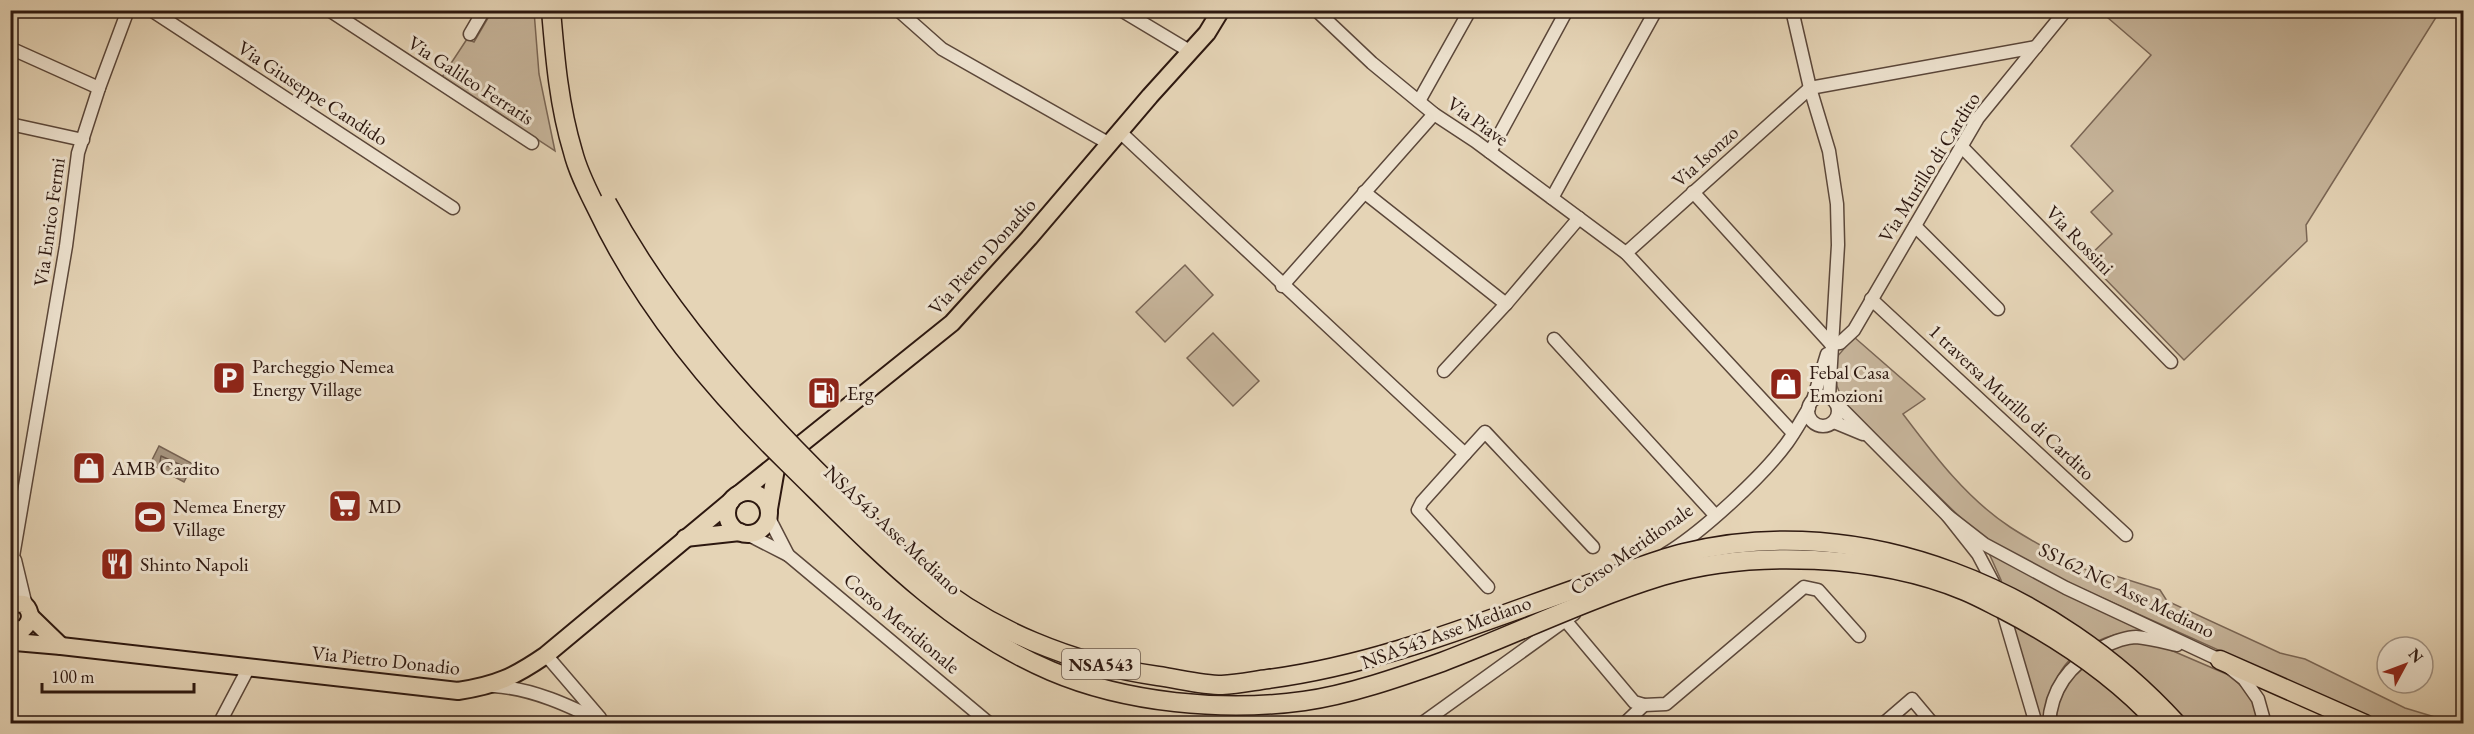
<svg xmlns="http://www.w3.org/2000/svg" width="2474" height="734" viewBox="0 0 2474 734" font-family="'EB Garamond',serif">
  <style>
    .green { fill: #c6b49a; stroke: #7a6655; stroke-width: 1.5 }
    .water { fill: #a6947e; stroke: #766252; stroke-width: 1.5 }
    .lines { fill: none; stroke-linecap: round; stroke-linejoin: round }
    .shore { stroke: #6a5647; stroke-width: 1.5 }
    .minor-casing { stroke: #5b473a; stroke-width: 15 }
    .major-casing { stroke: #2d1810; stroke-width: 20 }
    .highway-casing { stroke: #2d1810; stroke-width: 21 }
    .minor { stroke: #eee3d0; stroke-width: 12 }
    .major { stroke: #e5d4b6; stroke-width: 16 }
    .highway { stroke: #e5d4b6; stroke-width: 18 }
    .highway-bridge-casing { stroke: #2d1810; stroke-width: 21; stroke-linecap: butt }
    .highway-bridge { stroke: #e5d4b6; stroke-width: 18 }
    .labels { text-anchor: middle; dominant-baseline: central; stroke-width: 6; stroke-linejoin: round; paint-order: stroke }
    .shield { fill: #eee3d0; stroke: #67554a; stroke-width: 1.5 }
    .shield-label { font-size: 18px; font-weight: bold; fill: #2d1810 }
    .street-label { font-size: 20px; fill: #2d1810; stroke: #eee3d0 }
    .poi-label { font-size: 20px; fill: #2d1810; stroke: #eee3d0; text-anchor: start }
  </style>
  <rect width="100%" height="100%" fill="#e5d4b6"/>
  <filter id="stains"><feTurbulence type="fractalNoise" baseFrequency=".00333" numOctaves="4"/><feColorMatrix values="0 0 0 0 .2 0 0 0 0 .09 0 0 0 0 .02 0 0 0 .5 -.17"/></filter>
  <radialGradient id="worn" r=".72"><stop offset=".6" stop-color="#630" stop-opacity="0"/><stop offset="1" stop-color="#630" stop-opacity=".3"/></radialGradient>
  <!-- green -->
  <g class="green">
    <polygon points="492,11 534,11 539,74 555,151 442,77 467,39 474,42"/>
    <polygon points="2100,11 2440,11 2306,225 2307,241 2184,360 2086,259 2112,234 2091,212 2113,191 2071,146 2151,55"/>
    <polygon points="1185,265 1213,295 1165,342 1136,312"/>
    <polygon points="1213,333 1259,381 1233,406 1187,358"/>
    <path d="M1854 337 1925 399 1903 414C1934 455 1966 498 2010 527 2042 548 2077 564 2110 583L2116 576 2160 590 2167 601 2280 653 2305 659 2405 708 2448 721 2463 722V723H2381L2049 574 1989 541 1965 522 1898 457 1851 411 1842 399 1837 386 1834 365 1836 358Z"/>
    <path d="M1988 551 2043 583 2148 630V632C2112 630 2069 646 2055 683 2050 696 2048 710 2044 723H2040L2001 580Z"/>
    <path d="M2137 643 2159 645 2231 676 2251 696 2261 724H2054C2057 679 2094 647 2137 643Z"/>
  </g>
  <!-- water -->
  <polygon class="water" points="159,446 193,464 184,482 150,464"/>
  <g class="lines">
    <!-- shore -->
    <polygon class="shore" points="161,456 183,466 183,471 179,472 160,462"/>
    <!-- minor casing -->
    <g class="minor-casing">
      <g id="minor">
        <polyline points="151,10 453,208"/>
        <polyline points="329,10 532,143"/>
        <polyline points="898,10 942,49 1108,143"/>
        <polyline points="1121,10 1191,52"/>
        <polyline points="1316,10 1372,63 1434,114 1475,141 1626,253 1793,433"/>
        <polyline points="1792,10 1810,88 1829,151 1837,204 1838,245 1829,397"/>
        <polyline points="470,34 484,10"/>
        <polyline points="10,48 99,88"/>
        <polyline points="1419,101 1470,10"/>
        <polyline points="10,124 83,140"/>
        <polyline points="1119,131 1465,454 1422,502 1418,510 1488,587"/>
        <polyline points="1961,146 2171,362"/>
        <polyline points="1490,152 1567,10"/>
        <polyline points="1364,192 1506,304"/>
        <polyline points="1693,192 1831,344"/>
        <polyline points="1552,198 1656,10"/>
        <polyline points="1915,226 1998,309"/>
        <polyline points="1626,253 1810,88 2036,47"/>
        <polyline points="1282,286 1434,114"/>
        <polyline points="1871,299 2126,535"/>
        <polyline points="1554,339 1715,515"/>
        <polyline points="1831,344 1840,343 1854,330 1978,118 2066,10"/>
        <polyline points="1444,371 1506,304 1579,218"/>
        <circle cx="1823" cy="411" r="15"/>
        <polyline points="1813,400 1827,354"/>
        <polyline points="1836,403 1948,516 1978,554 1996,588 2036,724"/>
        <polyline points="1834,422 1863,434"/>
        <polyline points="1465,454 1485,432 1593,547"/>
        <polyline points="1948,516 1984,544 2066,588 2220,660 2244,679 2258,699 2265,724"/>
        <polyline points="769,518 788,555"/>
        <polyline points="747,534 788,555 990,724"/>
        <path d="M1666 554C1702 532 1762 477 1787 443 1795 432 1802 419 1809 408"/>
        <polyline points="15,560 26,606"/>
        <polyline points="10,574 66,246 78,153 99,88 128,10"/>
        <polyline points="1565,620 1634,702 1644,705 1666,704 1804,587 1818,590 1859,636"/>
        <polyline points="546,655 600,718"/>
        <path d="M493 686C532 688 570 706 604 723"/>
        <polyline points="219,724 249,667"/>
        <polyline points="1421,724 1574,614"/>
        <polyline points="1624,724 1644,705"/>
        <polyline points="1883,724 1912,699 1933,724"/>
        <path d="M2049 724C2051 688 2070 664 2101 648 2111 643 2124 637 2136 637 2149 638 2164 642 2177 645"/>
      </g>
    </g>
    <!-- major casing -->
    <g class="major-casing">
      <g id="major">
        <circle cx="748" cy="513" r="21"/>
        <polyline points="739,494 952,323 1029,238 1150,96 1207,33 1221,10"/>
        <polyline points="769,509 777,463"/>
        <polyline points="685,538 740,532"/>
        <path d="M10 603 24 604C32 612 32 621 23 629L10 630"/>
        <polyline points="30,616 61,646"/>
        <path d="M10 644 15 642 61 646 458 691C497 685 514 677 546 655L731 501"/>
      </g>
    </g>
    <!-- highway casing -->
    <g class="highway-casing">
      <polyline id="highway" points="2220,660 2365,724"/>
    </g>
    <!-- minor -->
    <use href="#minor" class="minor"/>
    <!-- major -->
    <use href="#major" class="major"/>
    <!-- highway -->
    <use href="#highway" class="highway"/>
    <!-- highway-bridge casing -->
    <g class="highway-bridge-casing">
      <g id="highway-bridge">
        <path d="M551 10C555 58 559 106 573 152 578 172 588 191 597 209 642 304 712 389 787 462 868 541 945 626 1051 671 1126 703 1223 712 1304 701 1348 695 1400 677 1442 662 1516 634 1587 599 1662 576 1752 549 1878 555 1965 591 1977 596 1990 603 2002 609 2058 638 2115 676 2159 724"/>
        <path d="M607 203C665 311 750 406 837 491 865 519 893 550 923 575 989 630 1073 664 1158 676 1179 679 1202 685 1222 685 1238 684 1253 681 1268 679 1391 663 1506 611 1622 573 1643 566 1663 558 1684 553 1863 508 2056 591 2177 724"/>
      </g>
    </g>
    <!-- highway-bridge -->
    <use href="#highway-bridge" class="highway-bridge"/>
  </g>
  <!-- icons -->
  <defs>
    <g id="parking-square" transform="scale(1.725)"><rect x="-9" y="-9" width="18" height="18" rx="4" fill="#8f2418" stroke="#eee3d0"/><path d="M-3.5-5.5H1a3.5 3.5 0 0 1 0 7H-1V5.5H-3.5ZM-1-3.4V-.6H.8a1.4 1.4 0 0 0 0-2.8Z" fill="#fff"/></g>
    <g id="shop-square" transform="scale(1.725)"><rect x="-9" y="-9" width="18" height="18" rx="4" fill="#8f2418" stroke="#eee3d0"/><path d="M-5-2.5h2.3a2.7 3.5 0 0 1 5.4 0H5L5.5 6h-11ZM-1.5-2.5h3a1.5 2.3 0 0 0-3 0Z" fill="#fff"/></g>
    <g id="fuel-square" transform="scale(1.725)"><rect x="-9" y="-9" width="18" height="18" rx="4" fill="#8f2418" stroke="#eee3d0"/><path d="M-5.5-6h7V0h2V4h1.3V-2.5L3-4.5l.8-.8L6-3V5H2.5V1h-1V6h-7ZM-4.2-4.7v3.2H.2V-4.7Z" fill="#fff"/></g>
    <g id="supermarket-square" transform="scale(1.725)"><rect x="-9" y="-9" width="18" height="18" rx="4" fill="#8f2418" stroke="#eee3d0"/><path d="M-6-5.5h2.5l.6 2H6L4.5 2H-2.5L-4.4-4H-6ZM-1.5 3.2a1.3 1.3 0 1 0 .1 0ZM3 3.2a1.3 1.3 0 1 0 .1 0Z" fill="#fff"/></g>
    <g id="stadium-square" transform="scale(1.725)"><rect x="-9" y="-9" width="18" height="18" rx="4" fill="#8f2418" stroke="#eee3d0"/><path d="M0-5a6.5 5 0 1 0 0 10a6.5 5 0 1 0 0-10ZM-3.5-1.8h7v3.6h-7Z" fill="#fff"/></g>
    <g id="restaurant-square" transform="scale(1.725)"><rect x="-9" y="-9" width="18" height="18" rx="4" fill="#8f2418" stroke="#eee3d0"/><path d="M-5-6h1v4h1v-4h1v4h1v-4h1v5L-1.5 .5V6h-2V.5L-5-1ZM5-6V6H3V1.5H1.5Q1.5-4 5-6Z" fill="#fff"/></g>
  </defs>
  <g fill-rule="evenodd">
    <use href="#parking-square" x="229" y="378"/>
    <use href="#shop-square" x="1786" y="384"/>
    <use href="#fuel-square" x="824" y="393"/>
    <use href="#shop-square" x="89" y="468"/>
    <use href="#supermarket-square" x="345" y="506"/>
    <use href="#stadium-square" x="150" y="517"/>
    <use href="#restaurant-square" x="117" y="564"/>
  </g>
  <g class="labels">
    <!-- shield labels -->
    <rect class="shield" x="1062" y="649" width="78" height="30" rx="4.5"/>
    <g class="shield-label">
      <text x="1101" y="664">NSA543</text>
    </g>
    <!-- street labels -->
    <g class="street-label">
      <text transform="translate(471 80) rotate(33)">Via Galileo Ferraris</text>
      <text transform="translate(313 93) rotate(33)">Via Giuseppe Candido</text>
      <text transform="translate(1478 121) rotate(35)">Via Piave</text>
      <text transform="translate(1705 156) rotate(-42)">Via Isonzo</text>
      <text transform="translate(1929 167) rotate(-58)">Via Murillo di Cardito</text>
      <text transform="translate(49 222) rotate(-82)">Via Enrico Fermi</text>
      <text transform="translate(2080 240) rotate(46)">Via Rossini</text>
      <text transform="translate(982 256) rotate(-48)">Via Pietro Donadio</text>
      <text transform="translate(2012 402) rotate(43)">1 traversa Murillo di Cardito</text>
      <text transform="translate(893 530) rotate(43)">NSA543 Asse Mediano</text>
      <text transform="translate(1631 549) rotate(-35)">Corso Meridionale</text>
      <text transform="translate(2127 590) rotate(26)">SS162 NC Asse Mediano</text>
      <text transform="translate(902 623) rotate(40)">Corso Meridionale</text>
      <text transform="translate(1446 632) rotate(-20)">NSA543 Asse Mediano</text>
      <text transform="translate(386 660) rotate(6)">Via Pietro Donadio</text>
    </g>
    <!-- poi labels -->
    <g class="poi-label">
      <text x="252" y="366">Parcheggio Nemea<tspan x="252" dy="23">Energy Village</tspan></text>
      <text x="1809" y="372">Febal Casa<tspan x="1809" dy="23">Emozioni</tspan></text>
      <text x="847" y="393">Erg</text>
      <text x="112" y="468">AMB Cardito</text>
      <text x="173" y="506">Nemea Energy<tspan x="173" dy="23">Village</tspan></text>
      <text x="368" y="506">MD</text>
      <text x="140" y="564">Shinto Napoli</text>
    </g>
  </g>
  <!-- margin -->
  <rect width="2474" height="734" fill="none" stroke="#e5d4b6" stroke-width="36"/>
  <rect x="12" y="12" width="2450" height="710" fill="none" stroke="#2d1810" stroke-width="3"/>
  <rect x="18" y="18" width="2438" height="698" fill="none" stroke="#2d1810" stroke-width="1.5"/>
  <!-- north arrow -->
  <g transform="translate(2405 665) rotate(49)"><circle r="28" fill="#eee3d0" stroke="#a19283" stroke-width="1.5"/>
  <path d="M0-4.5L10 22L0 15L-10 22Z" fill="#8f2418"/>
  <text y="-9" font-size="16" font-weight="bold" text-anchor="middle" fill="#2d1810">N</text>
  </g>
  <!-- scale -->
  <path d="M42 683v9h152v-9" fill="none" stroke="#2d1810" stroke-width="3"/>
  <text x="51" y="683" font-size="18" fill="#2d1810" stroke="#eee3d0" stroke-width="4.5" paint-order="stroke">100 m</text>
  <rect width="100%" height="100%" filter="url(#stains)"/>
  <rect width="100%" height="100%" fill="url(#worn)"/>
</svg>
